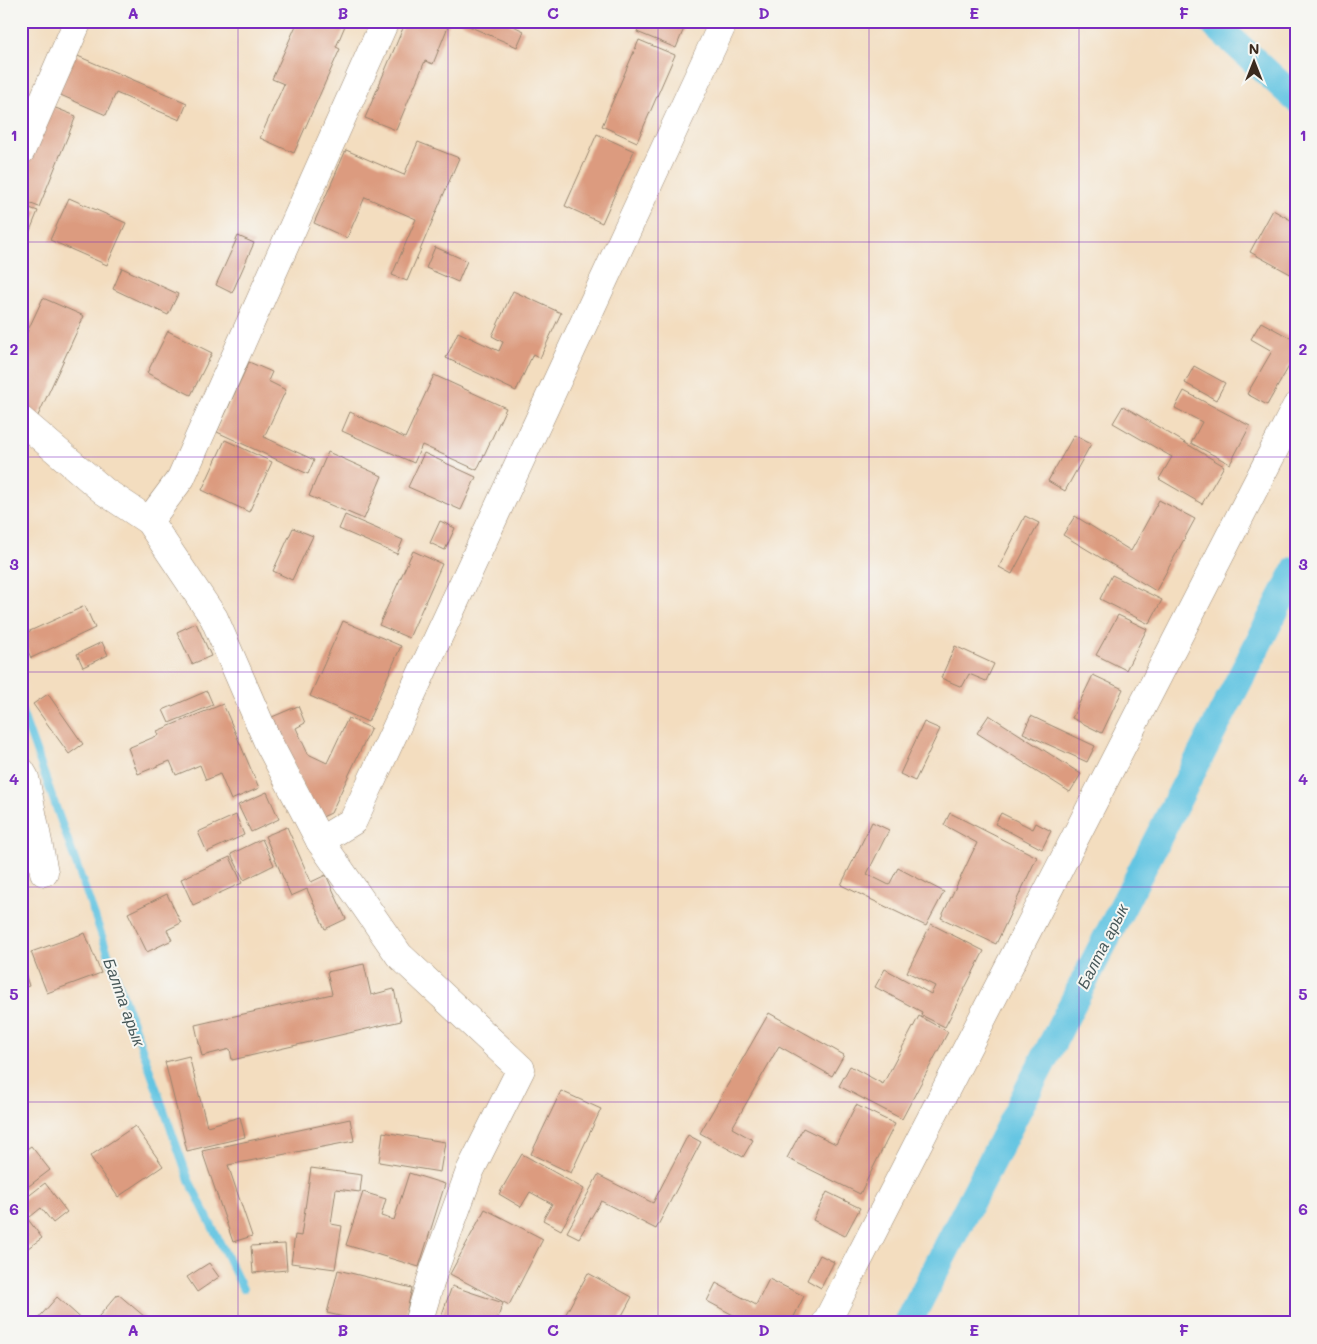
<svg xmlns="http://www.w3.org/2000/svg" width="1317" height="1344" viewBox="0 0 1317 1344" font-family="Mali,sans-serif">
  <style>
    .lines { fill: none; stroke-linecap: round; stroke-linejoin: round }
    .stream { stroke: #64c5e2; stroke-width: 8 }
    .canal { stroke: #64c5e2; stroke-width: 28 }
    .building { fill: #dc9b7f }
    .minor-casing { stroke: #97846e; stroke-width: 29 }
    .minor { stroke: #fff; stroke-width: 28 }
    .grid { fill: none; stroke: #7b2cbf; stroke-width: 1; stroke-opacity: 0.55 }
    .labels { text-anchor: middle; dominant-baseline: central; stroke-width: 4; stroke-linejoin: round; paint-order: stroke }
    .water-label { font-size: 16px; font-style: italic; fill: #475859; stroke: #f6f6f2 }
    .neatline { fill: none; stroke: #7b2cbf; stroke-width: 2 }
    .grid-label { font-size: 16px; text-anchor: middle; font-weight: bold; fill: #7b2cbf }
  </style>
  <rect width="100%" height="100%" fill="#f6f6f2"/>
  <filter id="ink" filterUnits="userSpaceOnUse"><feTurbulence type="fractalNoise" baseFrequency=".02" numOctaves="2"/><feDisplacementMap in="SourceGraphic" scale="10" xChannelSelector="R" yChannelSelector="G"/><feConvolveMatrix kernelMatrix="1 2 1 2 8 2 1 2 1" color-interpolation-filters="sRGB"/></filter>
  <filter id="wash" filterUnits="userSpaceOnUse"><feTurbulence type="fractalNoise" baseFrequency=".0096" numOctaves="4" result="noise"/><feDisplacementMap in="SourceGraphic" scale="20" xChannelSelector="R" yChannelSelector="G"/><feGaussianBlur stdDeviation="1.12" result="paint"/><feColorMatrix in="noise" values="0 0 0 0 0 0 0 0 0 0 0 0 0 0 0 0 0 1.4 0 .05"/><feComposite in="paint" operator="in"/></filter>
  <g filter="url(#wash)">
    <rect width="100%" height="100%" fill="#f3ddbf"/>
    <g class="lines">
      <!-- stream -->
      <polyline class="stream" points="21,709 189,1180 243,1289"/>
      <!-- canal -->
      <g class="canal">
        <polyline points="1211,21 1296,99"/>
        <polyline points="908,1323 1296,570"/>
      </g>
    </g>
    <g id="blocks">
      <!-- building -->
      <g class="building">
        <polygon points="298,21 347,21 336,47 340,49 294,153 260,138 284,84 272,79"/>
        <polygon points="406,21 443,21 449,24 433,64 425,61 396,130 365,118"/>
        <polygon points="457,21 503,21 524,31 517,47"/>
        <polygon points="641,21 687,21 676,48 637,32"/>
        <polygon points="639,40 675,55 637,142 602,126"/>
        <polygon points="73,54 187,103 180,120 116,93 106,115 56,93"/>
        <polygon points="48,105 76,116 39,207 21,200 21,170"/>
        <polygon points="597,134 634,151 602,223 565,206"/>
        <polygon points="418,142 459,158 407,281 392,275 416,219 365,197 347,238 314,223 346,150 404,175"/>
        <polygon points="69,198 126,223 107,265 50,240"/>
        <polygon points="21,205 38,211 21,253"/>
        <polygon points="1273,210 1296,223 1296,277 1250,252"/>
        <polygon points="238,236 254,243 232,293 216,285"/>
        <polygon points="435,247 467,261 458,282 426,268"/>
        <polygon points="122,268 178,294 168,315 113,289"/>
        <polygon points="513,291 561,313 540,358 533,354 516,391 446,358 458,332 499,351 503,342 492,336"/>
        <polygon points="43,298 84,316 36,420 21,408 21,345"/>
        <polygon points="1261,322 1296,341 1296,354 1267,405 1247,394 1272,351 1251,339"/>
        <polygon points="168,331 212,353 191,395 147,373"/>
        <polygon points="249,362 272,372 268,381 286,390 264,437 314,460 308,474 217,432"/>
        <polygon points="1194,366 1225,383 1216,400 1185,383"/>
        <polygon points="434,375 506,408 477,470 422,445 414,463 342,431 350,412 405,438"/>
        <polygon points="1184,391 1250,426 1230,464 1191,443 1202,422 1175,408"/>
        <polygon points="1123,406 1224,466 1202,504 1159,479 1172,457 1113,423"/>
        <polygon points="1074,435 1091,444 1065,491 1048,481"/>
        <polygon points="225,440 272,462 249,512 202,490"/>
        <polygon points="328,452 382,476 364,519 309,496"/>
        <polygon points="424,453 476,477 461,510 408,487"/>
        <polygon points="1159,500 1195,519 1156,591 1063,535 1075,516 1131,551"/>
        <polygon points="345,515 403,540 397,554 339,529"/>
        <polygon points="1025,516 1039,523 1012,574 999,567"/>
        <polygon points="440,521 455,528 445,550 430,543"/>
        <polygon points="293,528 313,536 292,580 273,571"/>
        <polygon points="413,551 442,564 409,638 379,625"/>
        <polygon points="1112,575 1162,600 1149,624 1100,599"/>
        <polygon points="85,606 95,628 31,658 21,635"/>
        <polygon points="1118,615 1147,629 1126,670 1096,655"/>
        <polygon points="343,621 401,646 368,722 310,696"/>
        <polygon points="196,623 211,656 192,664 177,632"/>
        <polygon points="102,642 108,655 83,667 77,654"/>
        <polygon points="955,646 994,664 986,681 969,674 962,687 941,678"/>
        <polygon points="1093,675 1123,689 1102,733 1072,718"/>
        <polygon points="207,691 213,705 169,723 163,710"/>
        <polygon points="48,694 83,744 69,754 33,704"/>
        <polygon points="223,704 259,788 231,800 220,774 206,780 200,765 176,775 170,761 138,774 128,748 159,735 157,731"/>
        <polygon points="298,706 305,723 296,728 308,754 327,763 348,718 371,728 331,813 318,819 272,717"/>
        <polygon points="989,715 1081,774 1070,792 977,733"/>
        <polygon points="1031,716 1095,746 1087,762 1023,733"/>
        <polygon points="924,722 940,729 915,781 900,774"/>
        <polygon points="267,792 279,819 251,832 238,805"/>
        <polygon points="950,813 1037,857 996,944 941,918 977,843 944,825"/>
        <polygon points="1001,813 1033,829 1036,823 1051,831 1042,849 995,824"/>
        <polygon points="236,815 244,835 207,852 198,832"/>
        <polygon points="872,822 889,830 867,874 889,885 898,868 944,892 926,926 841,885"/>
        <polygon points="287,827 311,882 326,875 346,919 325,929 307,889 291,896 265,836"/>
        <polygon points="262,839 274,865 244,880 231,854"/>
        <polygon points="230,857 242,883 193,905 181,879"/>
        <polygon points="167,894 181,923 167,930 172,940 147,952 128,913"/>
        <polygon points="931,924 984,951 945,1027 921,1015 922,1012 875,987 885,969 931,994 935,986 907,972"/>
        <polygon points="85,933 101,973 47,993 31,952"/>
        <polygon points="21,960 29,986 21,988"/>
        <polygon points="364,964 371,995 394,989 401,1021 232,1060 230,1049 202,1056 195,1025 332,994 327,972"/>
        <polygon points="769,1013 844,1055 832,1076 779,1046 732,1128 753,1140 743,1157 700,1133"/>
        <polygon points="919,1016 948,1032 902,1119 839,1086 850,1066 883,1084"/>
        <polygon points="189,1056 207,1126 240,1117 245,1137 187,1151 165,1062"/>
        <polygon points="561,1091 601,1109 571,1173 531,1154"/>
        <polygon points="856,1105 895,1124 860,1194 787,1158 803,1128 836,1144"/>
        <polygon points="350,1119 354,1141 228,1165 252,1236 233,1242 202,1151"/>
        <polygon points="135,1126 163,1166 118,1197 90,1156"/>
        <polygon points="383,1132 445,1142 440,1172 379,1162"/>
        <polygon points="688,1135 701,1142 656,1229 601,1201 579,1238 567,1232 598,1175 653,1203"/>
        <polygon points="31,1146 50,1170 21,1192 21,1153"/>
        <polygon points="522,1154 584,1189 561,1230 543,1220 552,1204 530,1192 521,1207 499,1194"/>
        <polygon points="311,1168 362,1175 360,1192 336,1189 331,1224 342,1226 335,1269 291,1263 295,1235 301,1236"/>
        <polygon points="409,1173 445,1184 419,1267 346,1245 363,1192 386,1199 381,1216 394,1220"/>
        <polygon points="45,1183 67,1212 53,1223 41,1208 30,1217 21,1206 21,1202"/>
        <polygon points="827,1192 860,1208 845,1236 813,1220"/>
        <polygon points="485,1209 543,1239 509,1305 450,1274"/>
        <polygon points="21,1210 42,1238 21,1253"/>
        <polygon points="285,1244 287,1270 253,1273 251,1246"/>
        <polygon points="820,1255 834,1262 821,1288 807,1280"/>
        <polygon points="209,1263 219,1277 197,1292 187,1277"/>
        <polygon points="338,1270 412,1288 404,1323 369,1323 327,1313"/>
        <polygon points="588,1273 632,1297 618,1323 561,1323"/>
        <polygon points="769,1279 804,1296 791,1323 748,1323 707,1301 716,1283 756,1305"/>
        <polygon points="452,1286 503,1303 496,1323 439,1323"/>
        <polygon points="118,1294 145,1317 140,1323 93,1323"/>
        <polygon points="57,1297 86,1323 36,1321"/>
      </g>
    </g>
  </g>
  <g filter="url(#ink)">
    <use href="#blocks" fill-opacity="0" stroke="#97846e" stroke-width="1"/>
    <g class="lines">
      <!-- minor casing -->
      <g class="minor-casing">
        <g id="minor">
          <polyline points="21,151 78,21"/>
          <polyline points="21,420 104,491 149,521 214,618 267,740 320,841 399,955 521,1069 470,1171 434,1270 418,1323"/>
          <polyline points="149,521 181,478 385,21"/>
          <polyline points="21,771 25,778 44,872"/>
          <polyline points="320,841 353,821 724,21"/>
          <polyline points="826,1323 1296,407"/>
        </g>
      </g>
      <!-- minor -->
      <use href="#minor" class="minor"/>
    </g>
  </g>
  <!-- grid -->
  <path class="grid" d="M238 21V1323M448 21V1323M658 21V1323M869 21V1323M1079 21V1323M21 242H1296M21 457H1296M21 672H1296M21 887H1296M21 1102H1296"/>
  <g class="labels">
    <!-- water labels -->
    <g class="water-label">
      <text transform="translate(1102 946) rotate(-63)">Балта арык</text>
      <text transform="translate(125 1002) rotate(70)">Балта арык</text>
    </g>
  </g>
  <!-- margin -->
  <rect width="1317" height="1344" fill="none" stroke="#f6f6f2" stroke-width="55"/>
  <!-- north arrow -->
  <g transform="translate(1254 62)" stroke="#f6f6f2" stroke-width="4" paint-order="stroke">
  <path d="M0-4L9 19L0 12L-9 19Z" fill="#3b2a1e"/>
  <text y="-8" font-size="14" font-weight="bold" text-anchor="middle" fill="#3b2a1e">N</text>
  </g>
  <rect x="28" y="28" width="1262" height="1288" class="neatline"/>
  <g class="grid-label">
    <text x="133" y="19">A</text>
    <text x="343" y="19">B</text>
    <text x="553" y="19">C</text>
    <text x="764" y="19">D</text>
    <text x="974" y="19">E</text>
    <text x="1184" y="19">F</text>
    <text x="14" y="141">1</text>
    <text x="1303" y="141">1</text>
    <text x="14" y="355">2</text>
    <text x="1303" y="355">2</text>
    <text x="14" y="570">3</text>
    <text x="1303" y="570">3</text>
    <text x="14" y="785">4</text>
    <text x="1303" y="785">4</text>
    <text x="14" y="1000">5</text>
    <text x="1303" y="1000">5</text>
    <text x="14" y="1215">6</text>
    <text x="1303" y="1215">6</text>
    <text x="133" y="1336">A</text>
    <text x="343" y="1336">B</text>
    <text x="553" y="1336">C</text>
    <text x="764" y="1336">D</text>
    <text x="974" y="1336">E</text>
    <text x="1184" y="1336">F</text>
  </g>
</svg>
